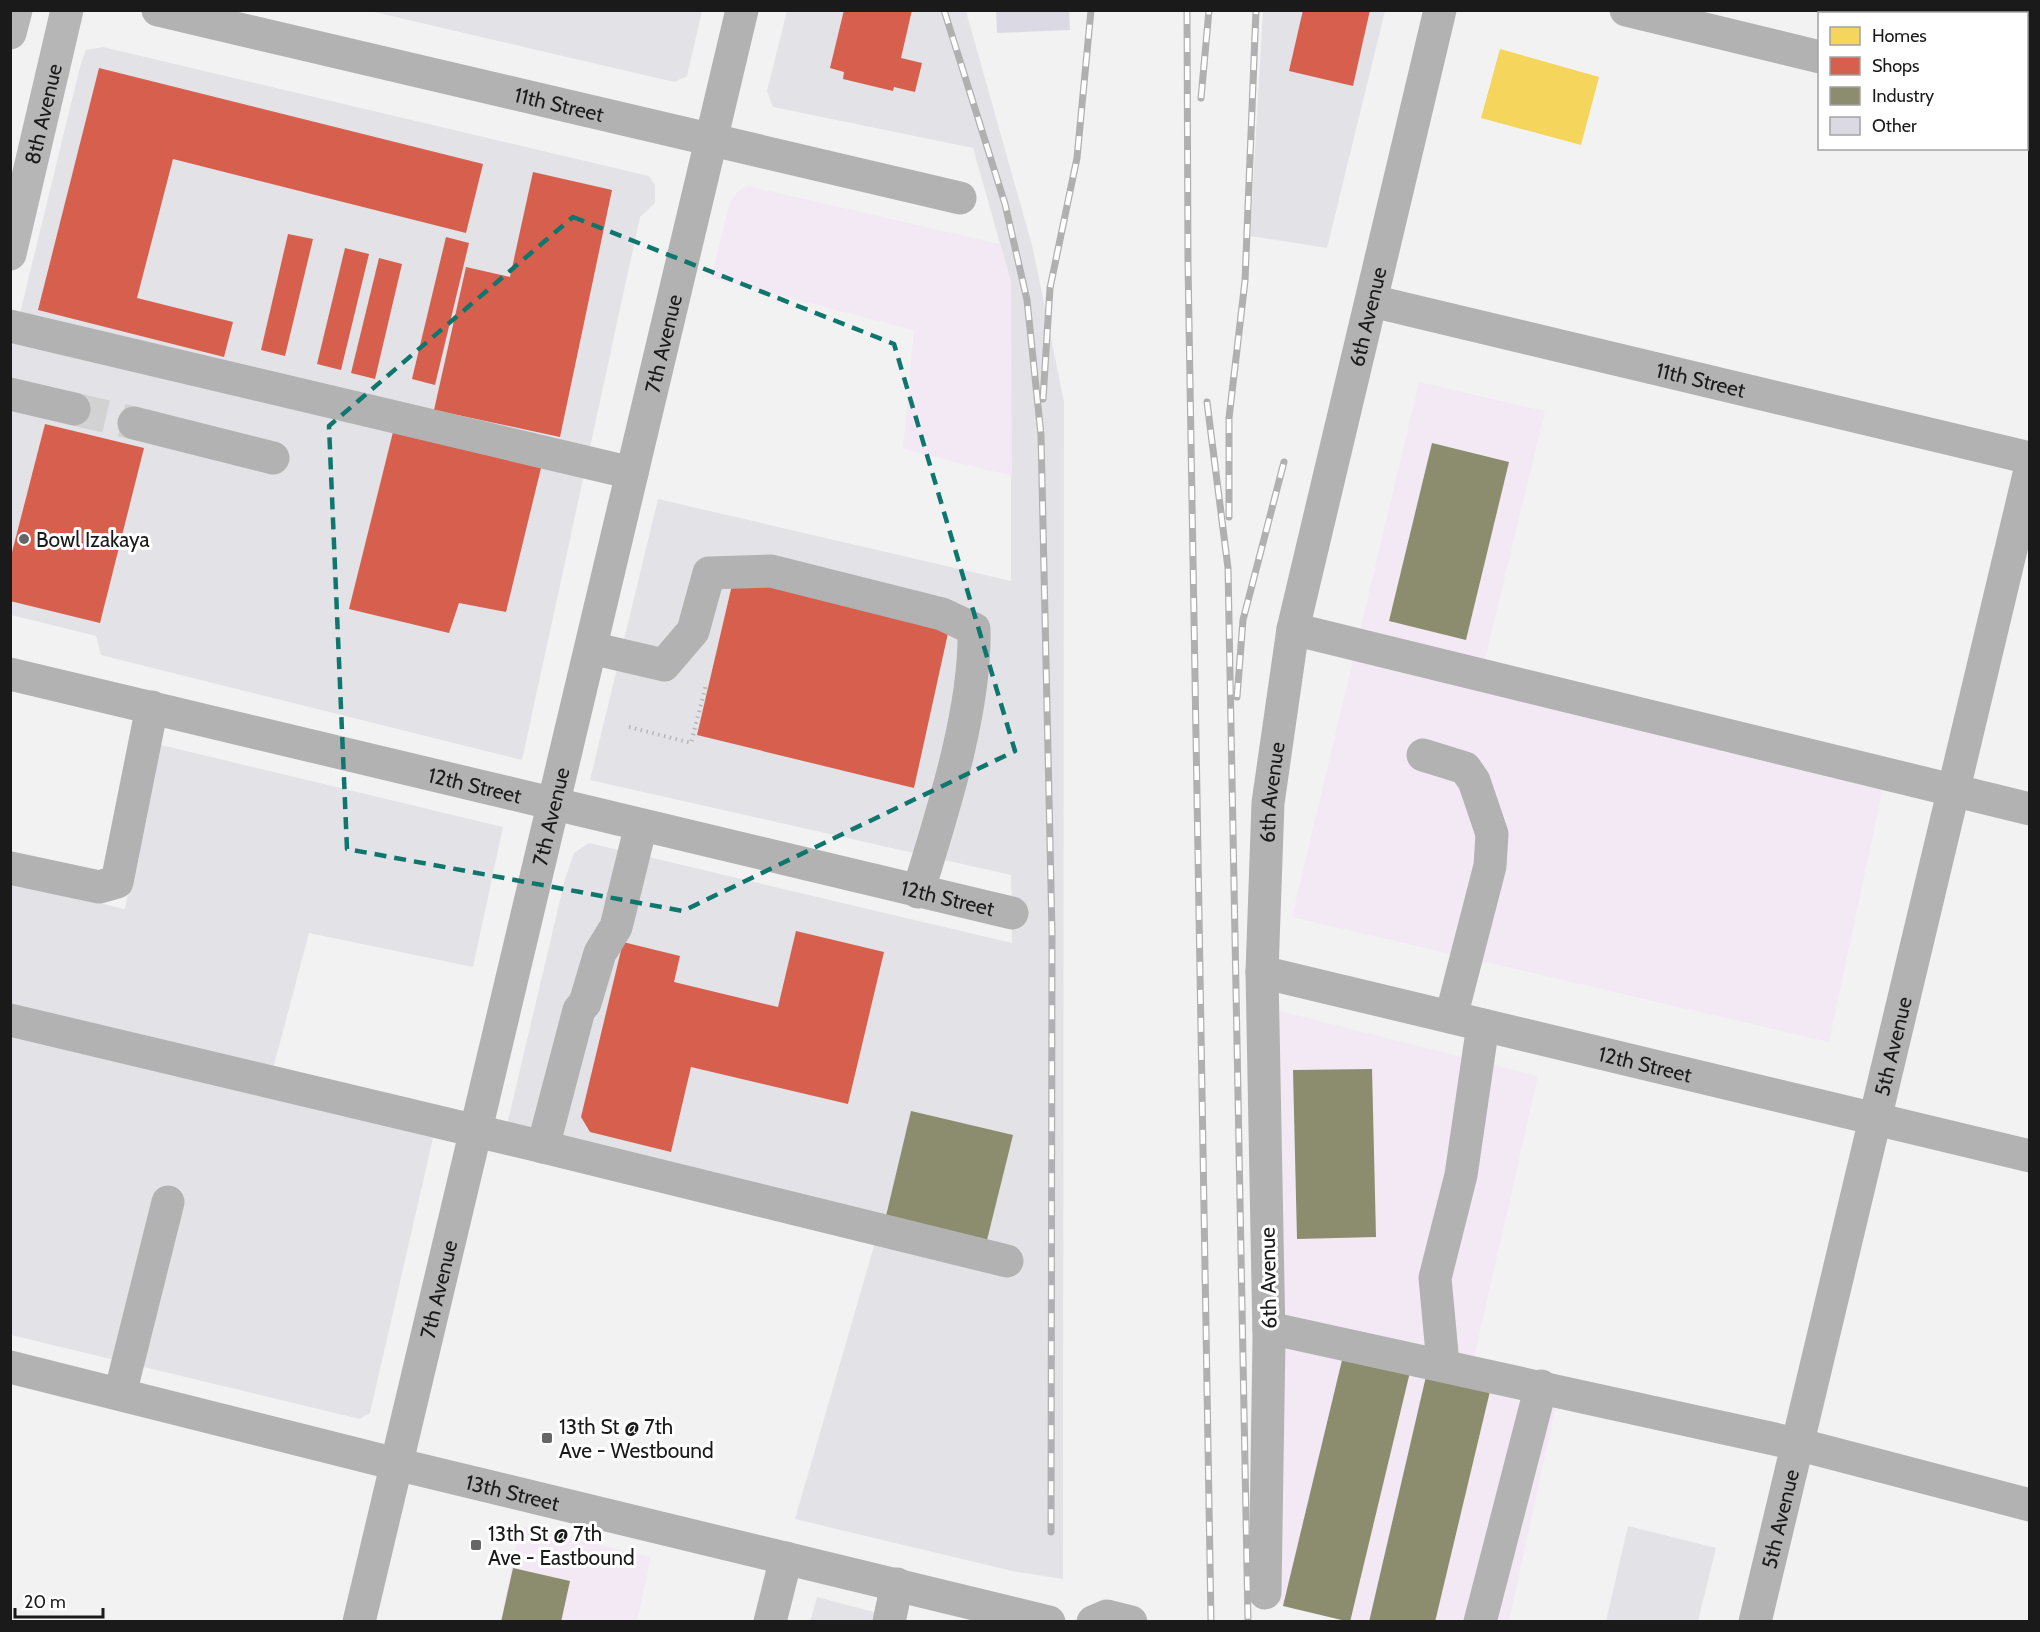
<svg xmlns="http://www.w3.org/2000/svg" width="2040" height="1632" viewBox="0 0 2040 1632" font-family="Cabin,sans-serif">
  <style>
    .built { fill: #e3e2e7 }
    .industrial { fill: #f2e9f4 }
    .homes { fill: #f6d55c }
    .shops { fill: #d6604d }
    .industry { fill: #8c8c6e }
    .building { fill: #dbdae4 }
    .lines { fill: none; stroke-linecap: round; stroke-linejoin: round }
    .minor-tunnel { stroke: #d2d2d2; stroke-width: 33; stroke-dasharray: 33 16; stroke-linecap: butt }
    .path { stroke: #b6b6b7; stroke-width: 4; stroke-dasharray: 1.5 4.5; stroke-linecap: butt }
    .minor { stroke: #b3b2b2; stroke-width: 33 }
    .major { stroke: #b6b6b6; stroke-width: 33 }
    .rail-casing { stroke: #b1b0b0; stroke-width: 7 }
    .rail { stroke: #fff; stroke-width: 4.5; stroke-dasharray: 14; stroke-linecap: butt }
    .marked { fill: none; stroke: #0f766e; stroke-width: 4.5; stroke-dasharray: 12 8; stroke-linejoin: round }
    .poi-dot { fill: #666; stroke: #fff; stroke-width: 2 }
    .labels { text-anchor: middle; dominant-baseline: central; stroke-width: 6; stroke-linejoin: round; paint-order: stroke }
    .street-label { font-size: 21px; fill: #1a1a1a; stroke: #fff }
    .poi-label { font-size: 21px; fill: #1a1a1a; stroke: #fff; text-anchor: start }
  </style>
  <rect width="100%" height="100%" fill="#f2f2f3"/>
  <!-- built -->
  <g class="built">
    <polygon points="370,11 702,11 687,76 674,82"/>
    <polygon points="787,11 966,11 1033,249 1064,402 1063,1579 1012,1571 795,1519 876,1239 502,1146 565,879 574,853 589,843 1012,943 1011,875 590,780 658,499 1011,581 1011,282 973,148 773,107 767,91"/>
    <polygon points="1263,11 1385,11 1327,248 1250,236"/>
    <polygon points="103,47 649,176 655,185 655,203 640,217 522,760 101,655 96,636 11,615 11,350 81,63 86,50"/>
    <polygon points="157,744 503,827 473,967 309,933 266,1095 433,1138 370,1413 360,1419 11,1335 11,882 125,909"/>
    <polygon points="1628,1526 1716,1548 1698,1621 1606,1621"/>
    <polygon points="817,1597 908,1621 810,1622"/>
  </g>
  <!-- industrial -->
  <g class="industrial">
    <polygon points="748,186 1000,244 1011,282 1012,476 903,449 914,330 711,278 729,205 737,192"/>
    <polygon points="1419,382 1545,411 1478,688 1884,783 1829,1042 1292,917"/>
    <polygon points="1272,1009 1538,1076 1474,1358 1562,1379 1509,1621 1355,1621 1276,1602"/>
    <polygon points="520,1526 651,1557 637,1621 500,1622"/>
  </g>
  <!-- homes -->
  <polygon class="homes" points="1500,49 1599,77 1581,145 1481,118"/>
  <!-- shops -->
  <g class="shops">
    <polygon points="844,10 912,10 901,58 922,63 915,92 894,87 893,91 843,79 844,72 830,68"/>
    <polygon points="1303,10 1370,10 1353,86 1289,71"/>
    <polygon points="99,68 483,164 466,233 173,159 137,298 233,322 224,357 38,310"/>
    <polygon points="533,172 612,190 560,437 434,410 466,267 510,277"/>
    <polygon points="288,234 313,239 285,356 261,350"/>
    <polygon points="446,237 469,243 435,385 412,379"/>
    <polygon points="345,248 369,254 341,370 317,364"/>
    <polygon points="379,258 402,264 375,379 351,373"/>
    <polygon points="45,424 144,448 100,623 10,601 10,560"/>
    <polygon points="393,432 541,468 506,612 459,603 449,633 349,609"/>
    <polygon points="735,572 950,624 914,788 697,735"/>
    <polygon points="796,931 884,952 848,1104 691,1067 671,1152 590,1132 581,1117 623,942 680,956 674,982 778,1007"/>
  </g>
  <!-- industry -->
  <g class="industry">
    <polygon points="1432,443 1509,462 1466,640 1389,621"/>
    <polygon points="1372,1069 1376,1237 1297,1239 1293,1070"/>
    <polygon points="911,1111 1013,1135 987,1240 886,1216"/>
    <polygon points="1343,1356 1410,1372 1350,1622 1283,1606"/>
    <polygon points="1427,1372 1491,1387 1435,1622 1369,1622"/>
    <polygon points="513,1568 570,1581 561,1622 501,1622"/>
  </g>
  <!-- building -->
  <polygon class="building" points="996,10 1069,10 1070,30 997,33"/>
  <g class="lines">
    <!-- minor-tunnel -->
    <polyline class="minor-tunnel" points="74,409 134,423"/>
    <!-- path -->
    <polyline class="path" points="629,727 691,743 706,685"/>
    <!-- minor -->
    <g class="minor">
      <path id="s1" d="M158 10 960 198"/>
      <polyline points="1626,10 1820,57"/>
      <polyline points="2026,108 2030,108"/>
      <path id="s2" d="M1372 301 2030 458"/>
      <polyline points="10,326 632,473"/>
      <polyline points="10,394 74,409"/>
      <polyline points="134,423 273,458"/>
      <polyline points="1293,629 2030,809"/>
      <path d="M591 648 664 665 693 631 709 573 771 571 942 614 974 629C976 710 942 814 918 892"/>
      <path id="s3" d="M10 674 1012 913"/>
      <polyline points="1423,755 1465,768 1474,781 1492,834 1490,866 1451,1017"/>
      <polyline points="10,868 99,887 117,882 152,707"/>
      <path id="s4" d="M1262 972 2030 1156"/>
      <polyline points="10,1020 527,1143 1007,1261"/>
      <polyline points="543,1147 579,1010 585,1003 600,953 616,927 641,825"/>
      <polyline points="1269,1328 1797,1444 2030,1505"/>
      <polyline points="1443,1364 1435,1278 1461,1175 1483,1025"/>
      <path id="s5" d="M10 1367 396 1464 1049 1622"/>
      <polyline points="120,1394 168,1202"/>
      <path id="s6" d="M1265 1593 1269 1338 1262 972 1268 803 1293 629 1440 10"/>
      <path id="s7" d="M359 1622 742 10"/>
      <polyline points="770,1622 786,1558"/>
      <polyline points="889,1622 897,1584"/>
      <polyline points="1093,1622 1107,1616 1131,1622"/>
      <polyline points="1480,1622 1541,1386"/>
      <path id="s8" d="M1755 1622 2030 470"/>
    </g>
    <!-- major -->
    <g class="major">
      <polyline points="10,33 16,10"/>
      <path id="s9" d="M10 254 67 10"/>
    </g>
    <!-- rail casing -->
    <g class="rail-casing">
      <g id="rail">
        <polyline points="944,10 1005,204 1027,300 1041,435 1052,933 1051,1532"/>
        <polyline points="1187,10 1188,264 1211,1622"/>
        <polyline points="1201,98 1209,10"/>
        <polyline points="1043,399 1050,288 1077,158 1091,10"/>
        <polyline points="1207,402 1228,568 1248,1622"/>
        <polyline points="1229,517 1229,418 1245,281 1256,10"/>
        <polyline points="1237,697 1243,620 1284,462"/>
      </g>
    </g>
    <!-- rail -->
    <use href="#rail" class="rail"/>
  </g>
  <!-- marked area -->
  <path class="marked" d="M573 217 894 344 1015 751 683 911 347 849 329 426Z"/>
  <!-- markers -->
  <g class="poi-dot">
    <circle cx="24" cy="539" r="6"/>
    <rect x="541" y="1432" width="12" height="12" rx="3"/>
    <rect x="470" y="1539" width="12" height="12" rx="3"/>
  </g>
  <g class="labels">
    <!-- street labels -->
    <g class="street-label">
      <text stroke="none"><textPath href="#s1" startOffset="412">11th Street</textPath></text>
      <text stroke="none"><textPath href="#s9" startOffset="144">8th Avenue</textPath></text>
      <text stroke="none"><textPath href="#s6" startOffset="1287">6th Avenue</textPath></text>
      <text stroke="none"><textPath href="#s7" startOffset="1314">7th Avenue</textPath></text>
      <text stroke="none"><textPath href="#s2" startOffset="338">11th Street</textPath></text>
      <text stroke="none"><textPath href="#s3" startOffset="478">12th Street</textPath></text>
      <text stroke="none"><textPath href="#s6" startOffset="801">6th Avenue</textPath></text>
      <text stroke="none"><textPath href="#s7" startOffset="828">7th Avenue</textPath></text>
      <text stroke="none"><textPath href="#s3" startOffset="964">12th Street</textPath></text>
      <text stroke="none"><textPath href="#s8" startOffset="592">5th Avenue</textPath></text>
      <text stroke="none"><textPath href="#s4" startOffset="394">12th Street</textPath></text>
      <text transform="translate(1268 1278) rotate(-91)">6th Avenue</text>
      <text stroke="none"><textPath href="#s7" startOffset="342">7th Avenue</textPath></text>
      <text stroke="none"><textPath href="#s5" startOffset="518">13th Street</textPath></text>
      <text stroke="none"><textPath href="#s8" startOffset="106">5th Avenue</textPath></text>
    </g>
    <!-- poi labels -->
    <g class="poi-label">
      <text x="36" y="539">Bowl Izakaya</text>
      <text x="559" y="1426">13th St @ 7th<tspan x="559" dy="24">Ave - Westbound</tspan></text>
      <text x="488" y="1533">13th St @ 7th<tspan x="488" dy="24">Ave - Eastbound</tspan></text>
    </g>
  </g>
  <!-- border -->
  <rect width="2040" height="1632" fill="none" stroke="#1a1a1a" stroke-width="24"/>
  <!-- legend -->
  <rect x="1818" y="12" width="210" height="138" fill="#ffffff" stroke="#a3a3a3" stroke-width="1.5"/>
  <rect x="1830" y="27" width="30" height="18" fill="#f6d55c" stroke="#a3a3a3" stroke-width="1.5"/>
  <text x="1872" y="42" font-size="18" fill="#1a1a1a">Homes</text>
  <rect x="1830" y="57" width="30" height="18" fill="#d6604d" stroke="#a3a3a3" stroke-width="1.5"/>
  <text x="1872" y="72" font-size="18" fill="#1a1a1a">Shops</text>
  <rect x="1830" y="87" width="30" height="18" fill="#8c8c6e" stroke="#a3a3a3" stroke-width="1.5"/>
  <text x="1872" y="102" font-size="18" fill="#1a1a1a">Industry</text>
  <rect x="1830" y="117" width="30" height="18" fill="#dbdae4" stroke="#a3a3a3" stroke-width="1.5"/>
  <text x="1872" y="132" font-size="18" fill="#1a1a1a">Other</text>
  <!-- scale -->
  <path d="M15 1608v9h88v-9" fill="none" stroke="#1a1a1a" stroke-width="3"/>
  <text x="24" y="1608" font-size="18" fill="#1a1a1a" stroke="#ffffff" stroke-width="4.5" paint-order="stroke">20 m</text>
</svg>
